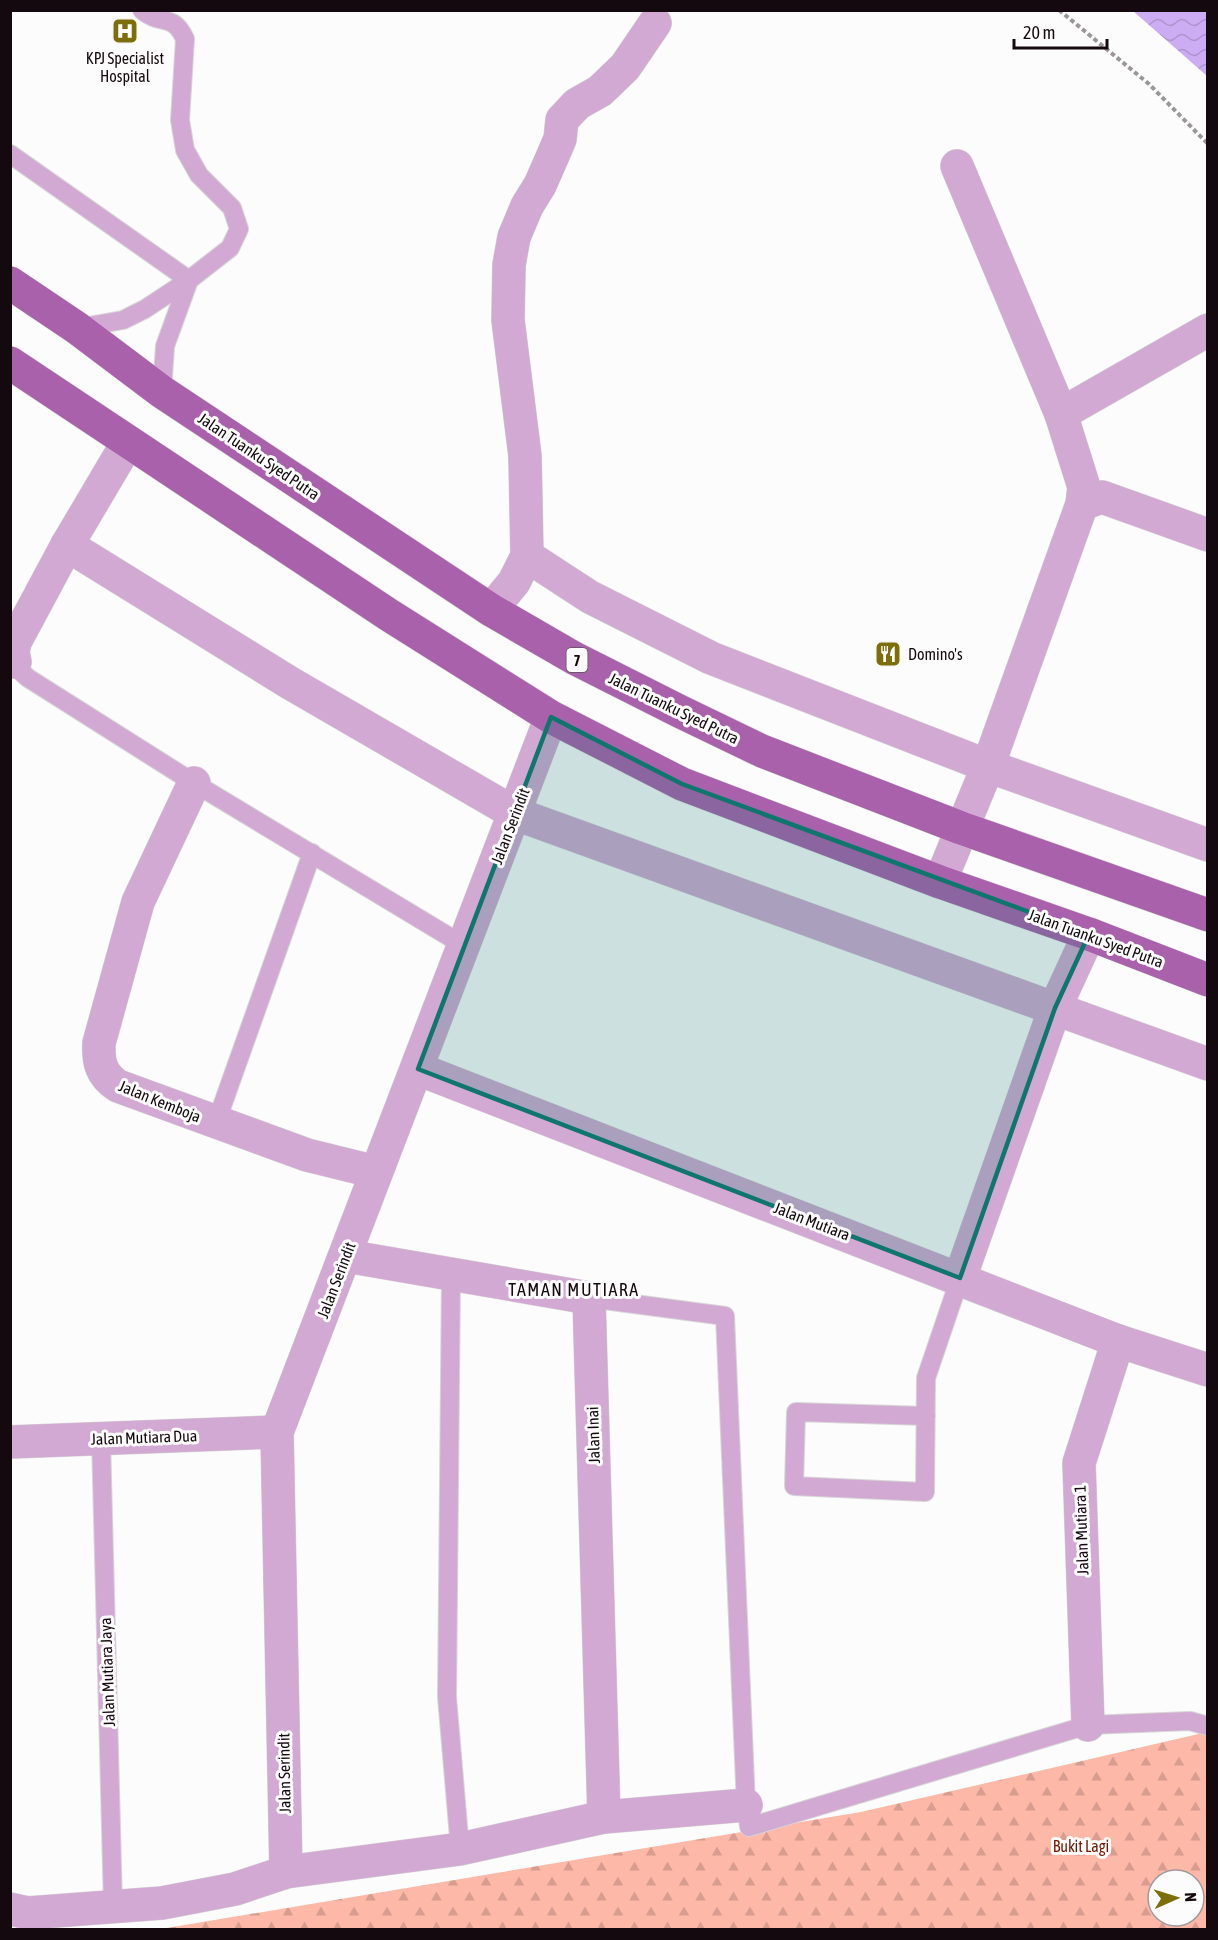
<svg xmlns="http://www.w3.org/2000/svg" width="1218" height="1940" viewBox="0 0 1218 1940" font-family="'Asap Condensed',sans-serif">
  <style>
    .forest { fill: url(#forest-firs); fill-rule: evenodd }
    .water { fill: url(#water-waves) }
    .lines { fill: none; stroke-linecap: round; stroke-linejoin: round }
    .lane-casing { stroke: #d7d5d6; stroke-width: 20 }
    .street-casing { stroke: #d7d5d6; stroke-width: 34 }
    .primary-casing { stroke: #d7d5d6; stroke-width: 34 }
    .path { stroke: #9b9799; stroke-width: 4; stroke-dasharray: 4.5 3; stroke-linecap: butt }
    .lane { stroke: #d2a9d2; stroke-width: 18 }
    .street { stroke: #d2a9d2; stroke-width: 33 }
    .primary { stroke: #aa61ac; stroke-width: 33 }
    .marked { fill: #0f766e; fill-opacity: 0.2; stroke: #0f766e; stroke-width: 4.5; stroke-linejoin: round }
    .labels { text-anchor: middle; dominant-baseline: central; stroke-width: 6; stroke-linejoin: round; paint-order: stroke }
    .shield { fill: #fcfcfc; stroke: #5a5255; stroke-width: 1.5 }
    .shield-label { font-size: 15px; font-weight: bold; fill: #14090e }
    .poi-label { font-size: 16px; fill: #14090e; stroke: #fcfcfc }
    .street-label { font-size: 16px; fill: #14090e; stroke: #fcfcfc }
    .park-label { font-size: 16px; fill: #731500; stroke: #fcfcfc }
    .neighbourhood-label { font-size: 18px; letter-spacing: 1.5px; fill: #14090e; stroke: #fcfcfc }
  </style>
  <defs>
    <pattern id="forest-firs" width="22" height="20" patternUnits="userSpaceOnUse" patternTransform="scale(1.5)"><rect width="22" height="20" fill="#fdb8a8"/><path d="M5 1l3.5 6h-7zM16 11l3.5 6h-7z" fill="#d89d8f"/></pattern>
    <pattern id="water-waves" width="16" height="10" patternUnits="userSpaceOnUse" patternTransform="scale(1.5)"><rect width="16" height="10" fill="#ccadf3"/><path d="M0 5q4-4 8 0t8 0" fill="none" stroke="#ae94cf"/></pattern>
  </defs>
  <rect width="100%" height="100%" fill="#fcfcfc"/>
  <!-- forest -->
  <path class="forest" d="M1207 1732V1929L155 1930 861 1812ZM1158 1880H1194V1916H1158Z"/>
  <!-- water -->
  <polygon class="water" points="1133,11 1207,11 1207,76"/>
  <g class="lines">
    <!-- lane casing -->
    <g class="lane-casing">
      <g id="lane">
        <polyline points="10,154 189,280"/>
        <path d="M77 328 123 320 145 309 189 280 230 248 239 229 232 208 199 175 185 150 180 120 185 39C173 12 160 26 142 10"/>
        <polyline points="162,392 165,346 189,280"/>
        <polyline points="15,662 18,669 28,678 194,783 463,945"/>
        <polyline points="216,1123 312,853"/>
        <polyline points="451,1274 447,1697 460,1849"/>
        <polyline points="589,1298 725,1316 746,1805 749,1827 1088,1725 1190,1721 1208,1726"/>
        <polyline points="926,1416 796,1412 794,1486 925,1492 926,1378 960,1278"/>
        <polyline points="101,1439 113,1906"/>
      </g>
    </g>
    <!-- street casing -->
    <g class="street-casing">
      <g id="street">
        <polyline points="1061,414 1208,330"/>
        <polyline points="1082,504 1102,497 1208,535"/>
        <polyline points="67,545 290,683 516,814 1208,1064"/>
        <polyline points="527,556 590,597 711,658 988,766 1208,845"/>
        <polyline points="491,610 514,582 527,556 525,456 508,320 509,265 514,237 527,206 540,185 551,160 560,139 562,120 577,104 600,91 625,67 655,23"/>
        <polyline points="15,662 13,652 15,642 67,545 128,442"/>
        <path d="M194 783 138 902 99 1043C98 1062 101 1075 118 1086L307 1155 376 1172"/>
        <polyline points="940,882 988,766 1082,504 1084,487 1061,414 957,166"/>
        <polyline points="418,1069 1118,1341 1208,1370"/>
        <polyline points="346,1256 589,1298 604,1817"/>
        <polyline points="960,1278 1055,1008 1089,934"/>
        <polyline points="10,1442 277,1432"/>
        <polyline points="1088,1725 1079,1463 1118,1341"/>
        <polyline points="286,1872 277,1432 551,717"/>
        <polyline points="10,1909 28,1913 162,1903 235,1889 286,1872 460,1849 604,1817 746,1805"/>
      </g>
    </g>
    <!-- primary casing -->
    <g class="primary-casing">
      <g id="primary">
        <polyline points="10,283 77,328 162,392 491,610 574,658 679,711 762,751 961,828 1208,915"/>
        <polyline points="10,363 389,615 551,717 682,784 940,882 1089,934 1208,980"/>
      </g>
    </g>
    <!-- path -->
    <polyline class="path" points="1059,10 1149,84 1208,144"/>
    <!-- lane -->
    <use href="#lane" class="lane"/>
    <!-- street -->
    <use href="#street" class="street"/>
    <!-- primary -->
    <use href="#primary" class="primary"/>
  </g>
  <!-- marked area -->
  <path class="marked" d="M551 717 682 784 1089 934 1055 1008 960 1278 418 1069Z"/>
  <!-- icons -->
  <defs>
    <g id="hospital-square" transform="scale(1.35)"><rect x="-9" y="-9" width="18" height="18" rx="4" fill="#7b6e0b" stroke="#fcfcfc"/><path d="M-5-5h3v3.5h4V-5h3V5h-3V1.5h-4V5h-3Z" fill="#fff"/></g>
    <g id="restaurant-square" transform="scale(1.35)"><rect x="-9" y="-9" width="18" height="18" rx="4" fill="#7b6e0b" stroke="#fcfcfc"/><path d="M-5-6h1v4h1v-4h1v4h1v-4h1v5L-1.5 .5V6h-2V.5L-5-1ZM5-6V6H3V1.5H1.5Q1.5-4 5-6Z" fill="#fff"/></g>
  </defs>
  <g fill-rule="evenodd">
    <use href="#hospital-square" x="125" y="31"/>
    <use href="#restaurant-square" x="888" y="654"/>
  </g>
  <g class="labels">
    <!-- shield labels -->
    <rect class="shield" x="566.5" y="648" width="21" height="24" rx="4.5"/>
    <g class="shield-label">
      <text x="577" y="660">7</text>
    </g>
    <!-- poi labels -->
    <g class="poi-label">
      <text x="125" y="58">KPJ Specialist<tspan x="125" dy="18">Hospital</tspan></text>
      <text x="908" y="654" text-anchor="start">Domino's</text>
    </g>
    <!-- street labels -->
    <g class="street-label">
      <text transform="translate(259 456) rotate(34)">Jalan Tuanku Syed Putra</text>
      <text transform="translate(674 708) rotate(26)">Jalan Tuanku Syed Putra</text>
      <text transform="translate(510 826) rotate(-69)">Jalan Serindit</text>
      <text transform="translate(1096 938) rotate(20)">Jalan Tuanku Syed Putra</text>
      <text transform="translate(160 1101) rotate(22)">Jalan Kemboja</text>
      <text transform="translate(812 1221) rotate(21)">Jalan Mutiara</text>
      <text transform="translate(336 1280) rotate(-69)">Jalan Serindit</text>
      <text transform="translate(593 1435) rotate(-92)">Jalan Inai</text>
      <text transform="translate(144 1437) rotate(-2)">Jalan Mutiara Dua</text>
      <text transform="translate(1081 1530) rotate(-92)">Jalan Mutiara 1</text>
      <text transform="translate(107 1672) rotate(-92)">Jalan Mutiara Jaya</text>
      <text transform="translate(284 1773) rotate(-91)">Jalan Serindit</text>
    </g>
    <!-- park labels -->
    <g class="park-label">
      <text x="1081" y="1846">Bukit Lagi</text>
    </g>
    <!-- neighbourhood labels -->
    <g class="neighbourhood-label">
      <text x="574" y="1289">TAMAN MUTIARA</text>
    </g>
  </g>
  <!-- border -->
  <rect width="1218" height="1940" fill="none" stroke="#14090e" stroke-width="24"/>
  <!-- north arrow -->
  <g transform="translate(1176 1898) rotate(87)"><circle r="28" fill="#fcfcfc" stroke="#9f9b9d" stroke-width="1.5"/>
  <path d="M0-4.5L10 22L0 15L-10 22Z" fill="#7b6e0b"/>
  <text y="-9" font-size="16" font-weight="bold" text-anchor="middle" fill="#14090e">N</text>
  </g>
  <!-- scale -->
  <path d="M1014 39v9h93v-9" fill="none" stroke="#14090e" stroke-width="3"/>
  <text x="1023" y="39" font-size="18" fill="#14090e" stroke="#fcfcfc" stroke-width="4.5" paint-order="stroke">20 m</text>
</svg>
